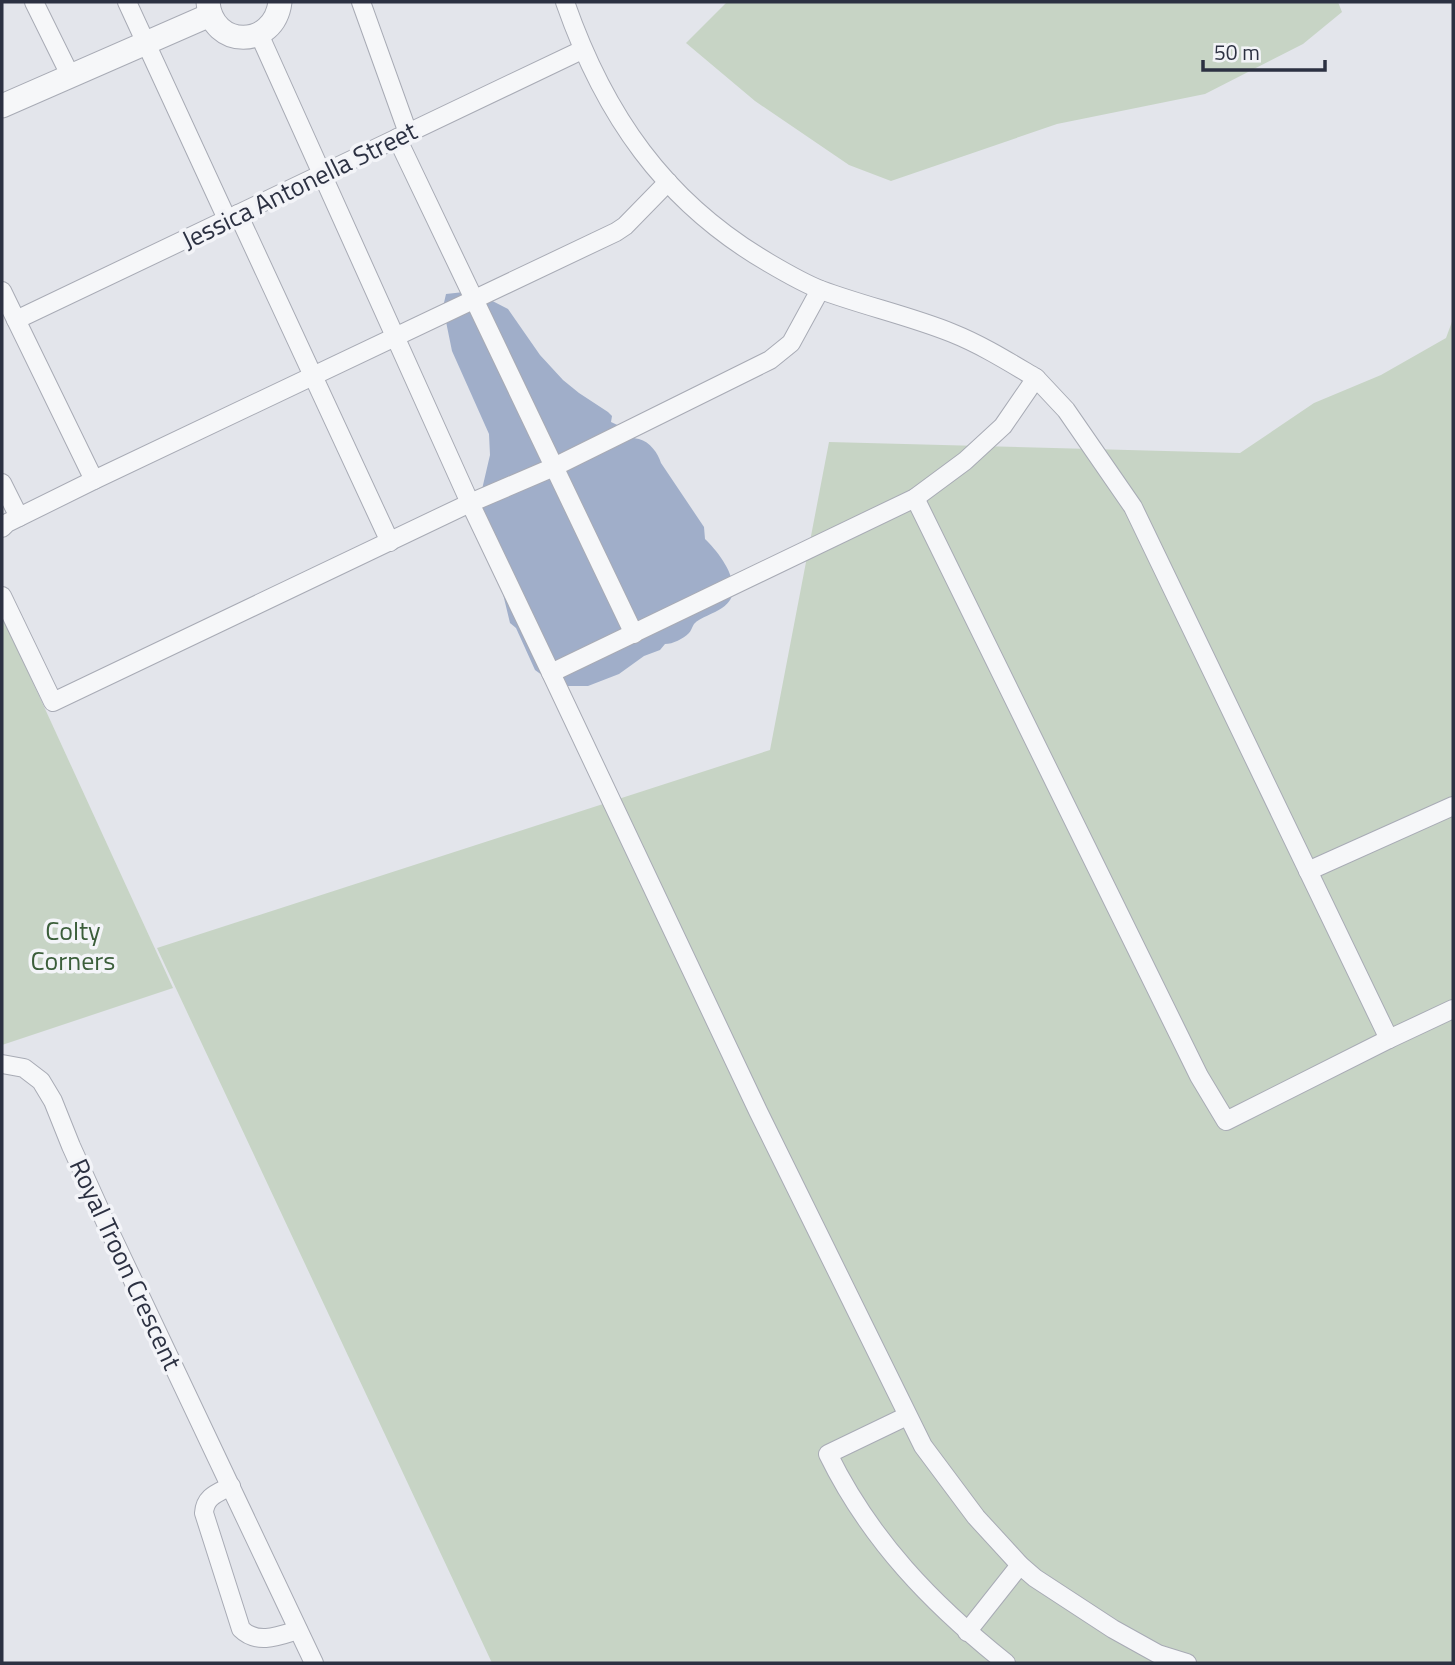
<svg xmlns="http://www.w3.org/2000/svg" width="1455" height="1665" viewBox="0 0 1455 1665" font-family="'Titillium Web',sans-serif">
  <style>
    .green { fill: #c7d4c5 }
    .water { fill: #a0aec9 }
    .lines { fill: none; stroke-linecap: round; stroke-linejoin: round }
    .minor-casing { stroke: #a8abb5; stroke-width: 20 }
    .tertiary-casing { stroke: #a8abb5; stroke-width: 25 }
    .minor { stroke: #f6f7f9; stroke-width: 18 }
    .tertiary { stroke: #f6f7f9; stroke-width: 23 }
    .labels { text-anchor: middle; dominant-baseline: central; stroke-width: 7; stroke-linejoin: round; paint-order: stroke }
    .street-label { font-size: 26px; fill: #2c3142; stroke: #f3f4f8 }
    .park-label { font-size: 26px; fill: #3b5e3a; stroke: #f3f4f8 }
  </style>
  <rect width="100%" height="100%" fill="#e3e5eb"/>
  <!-- green -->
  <g class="green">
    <polygon points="727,2 1338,2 1342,12 1303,44 1205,94 1057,124 891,181 849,165 755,101 686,43"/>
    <polygon points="1453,319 1453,1663 492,1663 157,948 770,750 829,442 1240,453 1314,403 1381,375 1446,338"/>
    <polygon points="2,615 173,988 2,1045"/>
  </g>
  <!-- water -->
  <path class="water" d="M473 291 508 309 540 355 563 380 579 393 608 412 612 416 611 422 628 430 627 435C631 438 635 438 639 439 650 442 658 453 661 463L704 527 705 539C720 553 749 591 722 608 714 614 700 617 694 624 692 627 691 631 689 633 683 639 673 644 665 644L660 650 644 656 619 674 588 686H557L535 670 516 628 510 623 480 498 490 455 489 434 452 351 443 307 446 294Z"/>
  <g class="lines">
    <!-- minor casing -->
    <g class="minor-casing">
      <g id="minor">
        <polyline points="34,2 71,77"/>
        <polyline points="127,2 227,219"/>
        <polyline points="361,2 408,133"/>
        <path d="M259 34 470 503 551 673 915 498 965 461 1003 426 1036 378C1009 362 982 345 952 333 910 316 864 306 821 290 803 283 786 273 769 263 664 202 604 114 565 2"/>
        <polyline points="397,138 634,634"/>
        <polyline points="238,214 390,542"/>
        <polyline points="2,291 94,480"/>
        <polyline points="16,320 582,50"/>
        <polyline points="2,483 19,517"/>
        <polyline points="915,498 1199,1076 1226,1121 1389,1039 1133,507 1066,410 1036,378"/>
        <polyline points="2,528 7,523 94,480 616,232 625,226 668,182"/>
        <polyline points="2,596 53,702 470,503 554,467 770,360 791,343 820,290"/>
        <polyline points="551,673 758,1111 923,1446 976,1517 1020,1565 1035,1578 1113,1629 1158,1654 1187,1663"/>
        <polyline points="1308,871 1453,806"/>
        <polyline points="1389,1039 1453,1009"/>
        <polyline points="2,1064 24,1068 41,1081 53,1101 71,1146 109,1230 314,1663"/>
        <path d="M907 1416 828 1454C870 1540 932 1604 1006 1663"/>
        <path d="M231 1486C218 1493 205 1496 204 1513L241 1629C257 1645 279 1636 298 1630"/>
        <polyline points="967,1632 1020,1565"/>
      </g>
    </g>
    <!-- tertiary casing -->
    <g class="tertiary-casing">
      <g id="tertiary">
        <path d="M208 2C212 49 274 49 280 2"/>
        <polyline points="2,106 210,15"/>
      </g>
    </g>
    <!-- minor -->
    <use href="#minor" class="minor"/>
    <!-- tertiary -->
    <use href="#tertiary" class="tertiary"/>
  </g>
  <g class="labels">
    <!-- street labels -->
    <g class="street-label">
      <text transform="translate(299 185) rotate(-26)">Jessica Antonella Street</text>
      <text transform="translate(126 1264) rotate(65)">Royal Troon Crescent</text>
    </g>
    <!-- park labels -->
    <g class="park-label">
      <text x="73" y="930">Colty<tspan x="73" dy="30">Corners</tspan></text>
    </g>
  </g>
  <!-- border -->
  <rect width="1455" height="1665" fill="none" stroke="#2c3142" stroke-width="7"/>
  <!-- scale -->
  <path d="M1203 60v10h122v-10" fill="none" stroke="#2c3142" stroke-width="3.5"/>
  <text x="1214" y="60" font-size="21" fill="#2c3142" stroke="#f3f4f8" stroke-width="5" paint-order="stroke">50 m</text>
</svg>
